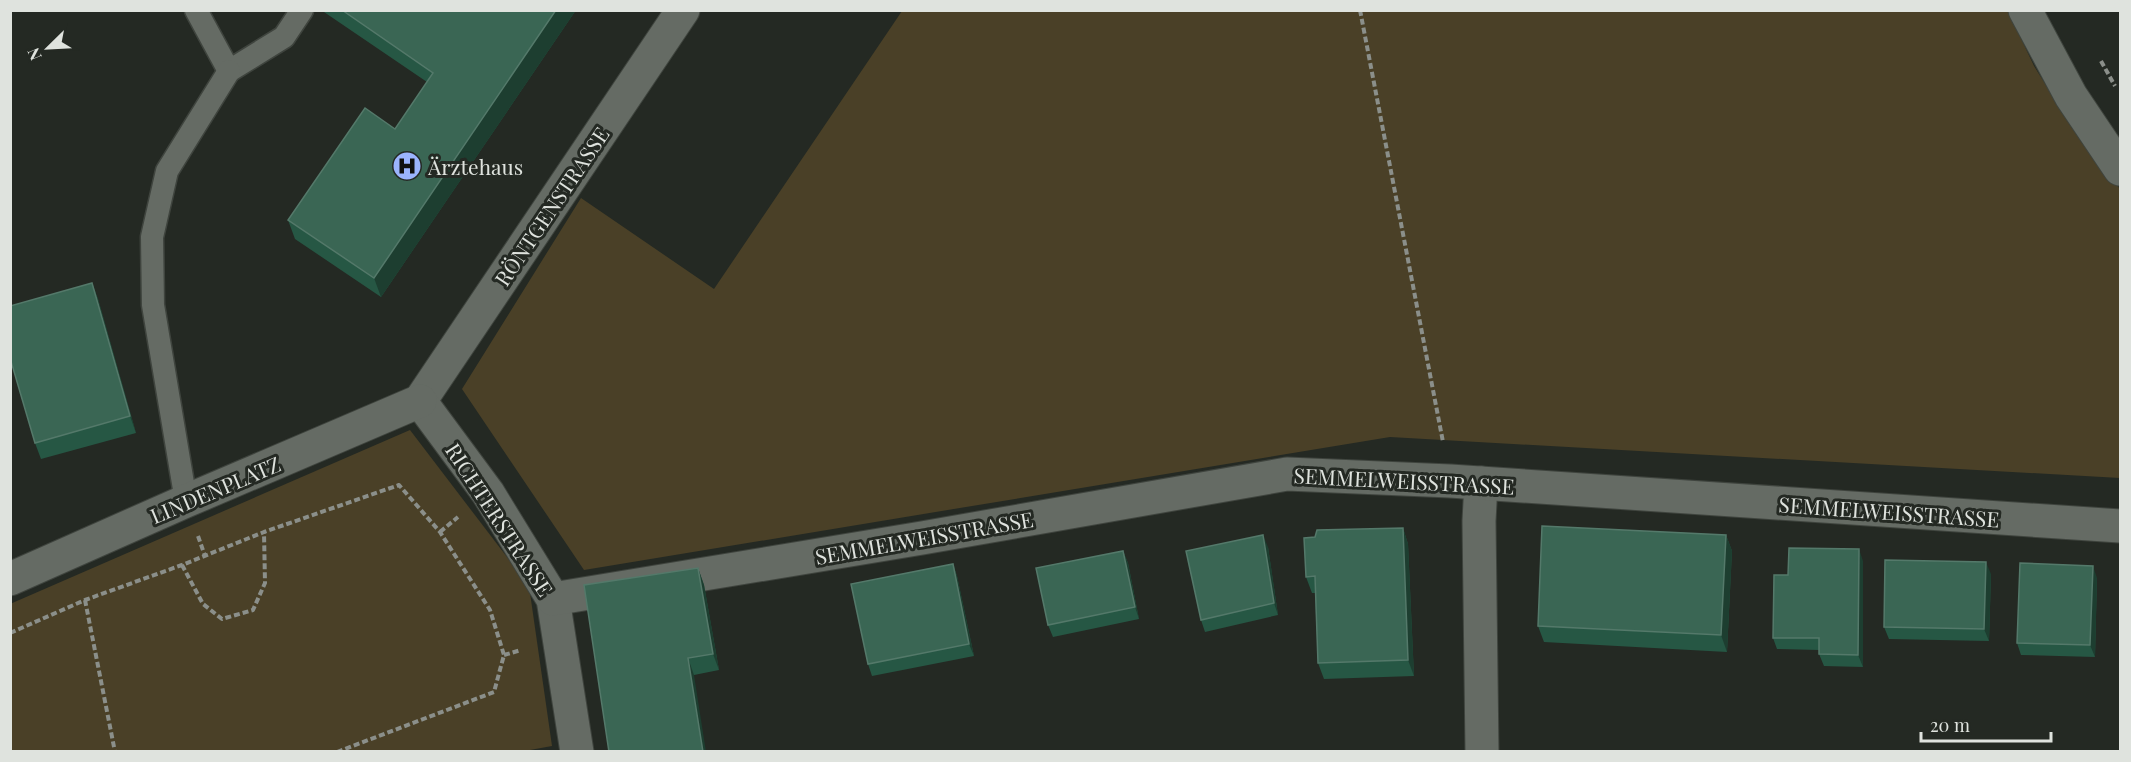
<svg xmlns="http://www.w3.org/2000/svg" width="2131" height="762" viewBox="0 0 2131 762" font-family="'Playfair Display',serif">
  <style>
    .green { fill: #4a4027 }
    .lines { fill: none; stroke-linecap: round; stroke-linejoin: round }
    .service-casing { stroke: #3f443e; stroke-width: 25 }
    .minor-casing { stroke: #3f443e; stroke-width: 35 }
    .tertiary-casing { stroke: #3f443e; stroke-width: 35 }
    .path { stroke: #8b8f8a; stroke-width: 4; stroke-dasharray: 6 3; stroke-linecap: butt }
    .service { stroke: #656b64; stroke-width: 22 }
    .minor { stroke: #656b64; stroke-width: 33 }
    .tertiary { stroke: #656b64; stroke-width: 33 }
    .wall { fill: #265744 }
    .shaded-wall { fill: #1d3e30 }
    .building { fill: #3a6654; stroke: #54796a; stroke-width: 1.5 }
    .labels { text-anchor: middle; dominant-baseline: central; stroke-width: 6; stroke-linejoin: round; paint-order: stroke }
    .poi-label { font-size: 21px; fill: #dfe3de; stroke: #242923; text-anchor: start }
    .street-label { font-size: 21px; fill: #dfe3de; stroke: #242923 }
  </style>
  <rect width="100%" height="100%" fill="#242923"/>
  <!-- green -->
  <g class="green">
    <polygon points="902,11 2008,11 2034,66 2082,143 2120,189 2120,478 1390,437 584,570 462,389 581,198 714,289"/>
    <polygon points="410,430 529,586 552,746 519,752 11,751 10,604"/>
  </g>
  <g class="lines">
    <!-- service casing -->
    <g class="service-casing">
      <g id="service">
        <polyline points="196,10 229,71 284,37 302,10"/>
        <polyline points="186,501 153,305 152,237 167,171 229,71"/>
      </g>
    </g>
    <!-- minor casing -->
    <g class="minor-casing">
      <g id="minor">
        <polyline points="420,401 683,10"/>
        <polyline points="420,401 488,493 553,599 577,752"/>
        <polyline points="1481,483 1479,521 1482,752"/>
        <polyline points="10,579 186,501 420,401"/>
        <polyline points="553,599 922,538 1287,474 1450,481 2120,526"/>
      </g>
    </g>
    <!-- tertiary casing -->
    <g class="tertiary-casing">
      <polyline id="tertiary" points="2025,10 2071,96 2120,169"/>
    </g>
    <!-- path -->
    <g class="path">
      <polyline points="1360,10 1443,442"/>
      <polyline points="2101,61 2115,86"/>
      <polyline points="440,532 458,517"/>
      <polyline points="198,536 205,556"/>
      <polyline points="182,565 203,604 222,619 253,610 265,583 264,532"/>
      <polyline points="85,600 115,752"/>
      <polyline points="10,633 85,600 182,565 264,532 399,485 440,532 490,610 504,655 494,692 337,752"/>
      <polyline points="504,655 521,650"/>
    </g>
    <!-- service -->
    <use href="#service" class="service"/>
    <!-- minor -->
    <use href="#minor" class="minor"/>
    <!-- tertiary -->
    <use href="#tertiary" class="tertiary"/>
  </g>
  <!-- wall -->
  <g class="wall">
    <polygon points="323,10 576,10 381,297 295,239 288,220 395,129 427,82 324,12"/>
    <polygon points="92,283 98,299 136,433 41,459 35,443"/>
    <polygon points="1403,528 1408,544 1414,676 1324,679 1318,663 1315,593 1312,593 1306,577 1315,537"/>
    <polygon points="1726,535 1732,551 1727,652 1544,642 1538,626"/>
    <polygon points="1268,547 1278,615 1205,632 1201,620"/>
    <polygon points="1123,551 1128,563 1139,619 1053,637 1048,625"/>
    <polygon points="1863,561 1863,667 1824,666 1819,654 1819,650 1777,649 1773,638 1788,575"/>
    <polygon points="953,564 957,576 974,656 872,676 868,664"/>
    <polygon points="698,568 704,585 719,670 694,675 609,752"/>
    <polygon points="1991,574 1989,641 1889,639 1884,627"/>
    <polygon points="2097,578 2095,657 2021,655 2017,643"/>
  </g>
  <!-- shaded-wall -->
  <g class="shaded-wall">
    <polygon points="556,10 576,10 381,297 374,278"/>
    <polygon points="92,283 98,299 136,433 130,416"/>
    <polygon points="1403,528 1408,544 1414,676 1408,660"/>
    <polygon points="1263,535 1268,547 1278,615 1274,603"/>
    <polygon points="1726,535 1732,551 1727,652 1721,635"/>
    <polygon points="1859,549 1863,561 1863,667 1858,655"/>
    <polygon points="1123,551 1128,563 1139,619 1135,607"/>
    <polygon points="1986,562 1991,574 1989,641 1984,629"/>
    <polygon points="953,564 957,576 974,656 969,644"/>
    <polygon points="2093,566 2097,578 2095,657 2090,645"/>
    <polygon points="698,568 704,585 719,670 713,654"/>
    <polygon points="688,658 694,675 706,752 703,752"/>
  </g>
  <!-- building -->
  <g class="building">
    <polygon points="342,10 556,10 374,278 288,220 365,108 395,129 433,73"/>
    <polygon points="92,283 130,416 35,443 10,358 10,306"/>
    <polygon points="1542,526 1726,535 1721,635 1538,626"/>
    <polygon points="1403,528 1408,660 1318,663 1315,576 1306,577 1304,538 1315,537 1317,530"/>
    <polygon points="1263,535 1274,603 1201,620 1186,551"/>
    <polygon points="1789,548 1859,549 1858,655 1819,654 1819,638 1773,638 1774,575 1788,575"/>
    <polygon points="1123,551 1135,607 1048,625 1036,568"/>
    <polygon points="1885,560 1986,562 1984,629 1884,627"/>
    <polygon points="2020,563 2093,566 2090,645 2017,643"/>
    <polygon points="953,564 969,644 868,664 851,584"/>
    <polygon points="698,568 713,654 688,658 703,752 609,752 584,585"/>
  </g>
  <!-- icons -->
  <defs>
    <g id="hospital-disc" transform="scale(1.5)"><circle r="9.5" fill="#9bb4fd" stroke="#242923"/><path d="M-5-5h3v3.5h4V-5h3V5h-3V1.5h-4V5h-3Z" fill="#111"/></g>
  </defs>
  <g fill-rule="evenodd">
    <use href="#hospital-disc" x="407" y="166"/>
  </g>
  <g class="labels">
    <!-- poi labels -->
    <g class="poi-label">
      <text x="428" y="166">Ärztehaus</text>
    </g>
    <!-- street labels -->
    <g class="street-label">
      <text transform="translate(551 206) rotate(-56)">RÖNTGENSTRASSE</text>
      <text transform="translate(1404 480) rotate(3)">SEMMELWEISSTRASSE</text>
      <text transform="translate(215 489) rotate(-23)">LINDENPLATZ</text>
      <text transform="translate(1889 511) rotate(4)">SEMMELWEISSTRASSE</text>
      <text transform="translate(500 519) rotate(57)">RICHTERSTRASSE</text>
      <text transform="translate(924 537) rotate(-10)">SEMMELWEISSTRASSE</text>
    </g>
  </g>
  <!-- border -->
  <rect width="2131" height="762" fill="none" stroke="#dfe3de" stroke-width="24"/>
  <!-- north arrow -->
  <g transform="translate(48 48) rotate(246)" stroke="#242923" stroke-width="4.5" paint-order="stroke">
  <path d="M0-4.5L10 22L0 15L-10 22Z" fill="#dfe3de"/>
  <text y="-9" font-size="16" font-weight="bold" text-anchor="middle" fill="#dfe3de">N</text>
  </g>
  <!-- scale -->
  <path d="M1921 732v9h130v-9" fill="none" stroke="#dfe3de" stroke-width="3"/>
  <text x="1930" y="732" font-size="18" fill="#dfe3de" stroke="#242923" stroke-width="4.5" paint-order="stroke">20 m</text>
</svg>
